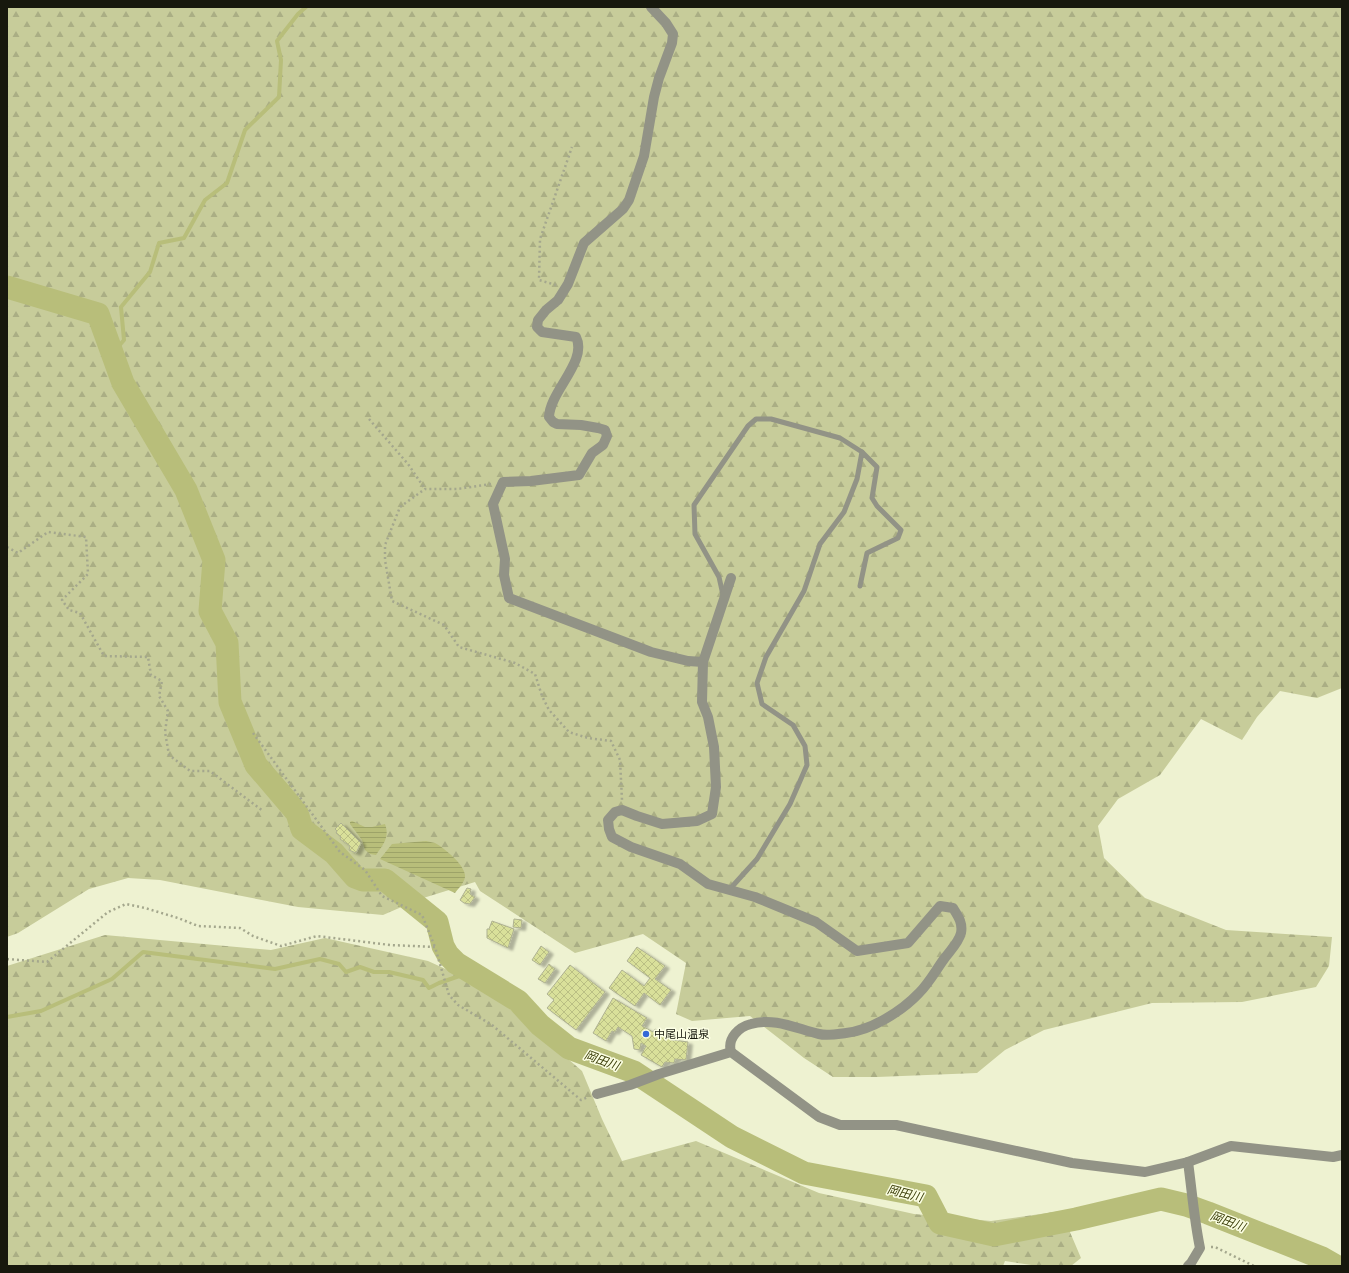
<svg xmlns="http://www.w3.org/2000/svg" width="1349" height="1273" viewBox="0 0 1349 1273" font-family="Lora,'Noto Sans JP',serif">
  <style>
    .forest { fill: url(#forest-firs) }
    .water { fill: url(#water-rules) }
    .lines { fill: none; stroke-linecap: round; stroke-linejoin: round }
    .stream { stroke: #b8be7a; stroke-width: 4 }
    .river { stroke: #b8be7a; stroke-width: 23 }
    .building { fill: url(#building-cross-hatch); stroke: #aeb192; filter: url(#shadow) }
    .path { stroke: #a4a78d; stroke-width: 2.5; stroke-dasharray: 2 3; stroke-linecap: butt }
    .service { stroke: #929386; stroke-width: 5 }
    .minor { stroke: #929386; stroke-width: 10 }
    .poi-dot { fill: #3368d7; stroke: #fcffe4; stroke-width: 1.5 }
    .labels { text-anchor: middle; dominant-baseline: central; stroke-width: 3; stroke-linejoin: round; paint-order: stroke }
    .poi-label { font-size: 11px; fill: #17180d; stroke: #fcffe4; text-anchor: start }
    .water-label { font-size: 12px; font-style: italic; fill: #3c3f09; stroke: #fcffe4 }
  </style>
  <defs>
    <pattern id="forest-firs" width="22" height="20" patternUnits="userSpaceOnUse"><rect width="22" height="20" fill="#c7cc9a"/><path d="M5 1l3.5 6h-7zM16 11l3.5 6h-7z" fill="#aaae84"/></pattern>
    <pattern id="water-rules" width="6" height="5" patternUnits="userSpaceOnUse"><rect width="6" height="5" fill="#b8be7a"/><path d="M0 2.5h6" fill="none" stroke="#9da368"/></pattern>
    <pattern id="building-cross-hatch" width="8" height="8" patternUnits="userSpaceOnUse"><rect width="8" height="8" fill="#d9e09a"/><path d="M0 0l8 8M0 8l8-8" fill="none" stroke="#babf84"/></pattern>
    <filter id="shadow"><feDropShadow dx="4.5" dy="2.5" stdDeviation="1" flood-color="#0004"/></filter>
  </defs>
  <rect width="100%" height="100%" fill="#eef2d1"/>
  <!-- forest -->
  <g class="forest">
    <polygon points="7,7 1342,7 1342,688 1317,698 1280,691 1257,717 1242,740 1201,719 1192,731 1160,775 1118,799 1098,826 1104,858 1145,898 1226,930 1332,937 1329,966 1316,987 1242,1002 1152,1003 1044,1030 1005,1050 977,1073 877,1077 833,1077 804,1058 750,1016 692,1021 676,1014 686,963 643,934 575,953 480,891 475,882 420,899 383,915 298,907 160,880 128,878 89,889 18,933 7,937"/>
    <polygon points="105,935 271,950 325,938 428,961 483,986 582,1071 602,1119 622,1161 696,1141 819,1193 914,1214 991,1221 1061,1211 1081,1258 1071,1266 1038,1266 1005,1261 1003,1266 7,1266 7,966"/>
  </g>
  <!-- water -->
  <g class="water">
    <path d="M352 821 365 827H372L385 824C390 837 383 845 376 855L370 854 365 850 362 840 350 824V822Z"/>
    <path d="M426 841C429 842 432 842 435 843 444 848 464 864 465 875 466 881 458 889 455 893L380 859 392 844Z"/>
  </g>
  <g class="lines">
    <!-- stream -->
    <g class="stream">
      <polyline points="112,354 124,340 121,307 150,272 159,243 184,238 205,200 227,183 245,130 279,97 281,60 277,41 298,14 306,7"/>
      <polyline points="7,1017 41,1011 112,979 143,952 275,969 320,959 339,964 346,972 360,967 374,972 389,972 423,980 429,988 439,983 471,972"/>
    </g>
    <!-- river -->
    <polyline class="river" points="7,287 98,314 123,383 186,490 214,560 210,611 227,643 230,702 256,765 297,813 302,829 334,853 355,877 363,880 385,880 437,922 443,946 448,955 456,963 518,1001 540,1025 569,1048 634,1072 732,1137 804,1173 926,1196 940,1223 994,1235 1076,1219 1161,1199 1186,1205 1208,1213 1322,1258 1336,1266"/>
  </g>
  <!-- building -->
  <g class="building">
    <polygon points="341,823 361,843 356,853 349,850 350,846 340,839 341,837 336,833 337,831 335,829"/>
    <polygon points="467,888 471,889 470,894 475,897 470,904 464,903 460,900"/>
    <polygon points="514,919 522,920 521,928 513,927"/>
    <polygon points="492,921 514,929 508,948 487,938 487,929 489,929"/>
    <polygon points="541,946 549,952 540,965 532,960"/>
    <polygon points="637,947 665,966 655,979 671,990 660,1005 644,993 635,1006 609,988 622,970 644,986 650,978 627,961"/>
    <polygon points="549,964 555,969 545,983 538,979"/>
    <polygon points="570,965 605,992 576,1030 547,1008 554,1000 547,994"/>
    <polygon points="613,998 647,1018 642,1026 653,1032 655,1029 673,1040 688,1042 686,1060 675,1059 674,1063 665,1062 662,1067 641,1055 646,1046 641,1043 640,1050 634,1049 632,1036 618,1027 615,1032 612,1031 606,1041 593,1033"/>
  </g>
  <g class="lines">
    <!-- path -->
    <g class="path">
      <polyline points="556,285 539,280 540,239 572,147"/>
      <polyline points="369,419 408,464 425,489"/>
      <polyline points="491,484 457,489 425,489 400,507 385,545 385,560 392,601 444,625 459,647 515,663 535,674 542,696 549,710 569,732 588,738 611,741 620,760 622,800"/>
      <polyline points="7,547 18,553 48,532 86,537 88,574 62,600 69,610 80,613 104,656 148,657 151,675 162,681 159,696 168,711 165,732 169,755 190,771 210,771 263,811"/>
      <polyline points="253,733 340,852 365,870 382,896 422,915 435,947"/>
      <polyline points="7,959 47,962 108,912 126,904 145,908 178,918 198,926 240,928 253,936 281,946 317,936 390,945 435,947 449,995 458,1005 492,1025 581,1100 588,1097"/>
      <polyline points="1211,1247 1215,1247 1254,1266"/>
    </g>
    <!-- service -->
    <g class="service">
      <polyline points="723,595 719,577 695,534 694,505 748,426 756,419 771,419 840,438 862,452"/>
      <polyline points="729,890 757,859 790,804 807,765 805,746 793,725 762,704 757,683 766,657 804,591 820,544 844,512 857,479 862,452 877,467 872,498 877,506 901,530 898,538 867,553 860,586"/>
    </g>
    <!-- minor -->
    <g class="minor">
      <path d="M651 7 666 23 673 34 672 43 659 78 654 97 644 156 629 200 623 209 584 243 568 284 558 300 546 310 538 320 537 327 542 332 576 337C588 361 550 391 549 417L553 422 557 424 581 425 598 428 605 430 607 436 603 445 592 453 579 475 531 481 503 482 493 504 505 559 504 575 509 598 651 652 688 661 703 662"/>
      <path d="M731 1052C727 1038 739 1027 751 1024 775 1017 797 1029 819 1034 827 1036 838 1034 846 1033 872 1030 902 1011 919 993 929 983 936 970 944 959 950 951 959 942 961 933 963 923 958 916 953 908L940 906 908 943 857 951 816 922 755 897 708 884 680 864 631 847 612 837 609 829 608 820 615 812 622 810 637 816 662 824 697 821 712 814 716 787 714 747 708 717 702 702 703 662 731 578"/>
      <polyline points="597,1094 630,1085 659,1074 731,1052 819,1117 840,1125 896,1125 1072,1163 1145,1172 1188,1162 1231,1146 1333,1157 1342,1155"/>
      <path d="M1188 1162C1192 1191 1194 1219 1200 1248L1191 1263 1188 1266"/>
    </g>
  </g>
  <!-- markers -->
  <circle class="poi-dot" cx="646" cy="1034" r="4"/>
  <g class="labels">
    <!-- poi labels -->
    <g class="poi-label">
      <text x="654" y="1034">中尾山温泉</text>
    </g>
    <!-- water labels -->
    <g class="water-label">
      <text transform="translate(602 1060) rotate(20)">岡田川</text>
      <text transform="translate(905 1193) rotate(14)">岡田川</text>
      <text transform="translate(1228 1221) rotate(21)">岡田川</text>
    </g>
  </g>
  <!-- border -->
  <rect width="1349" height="1273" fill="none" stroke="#17180d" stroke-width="16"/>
</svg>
